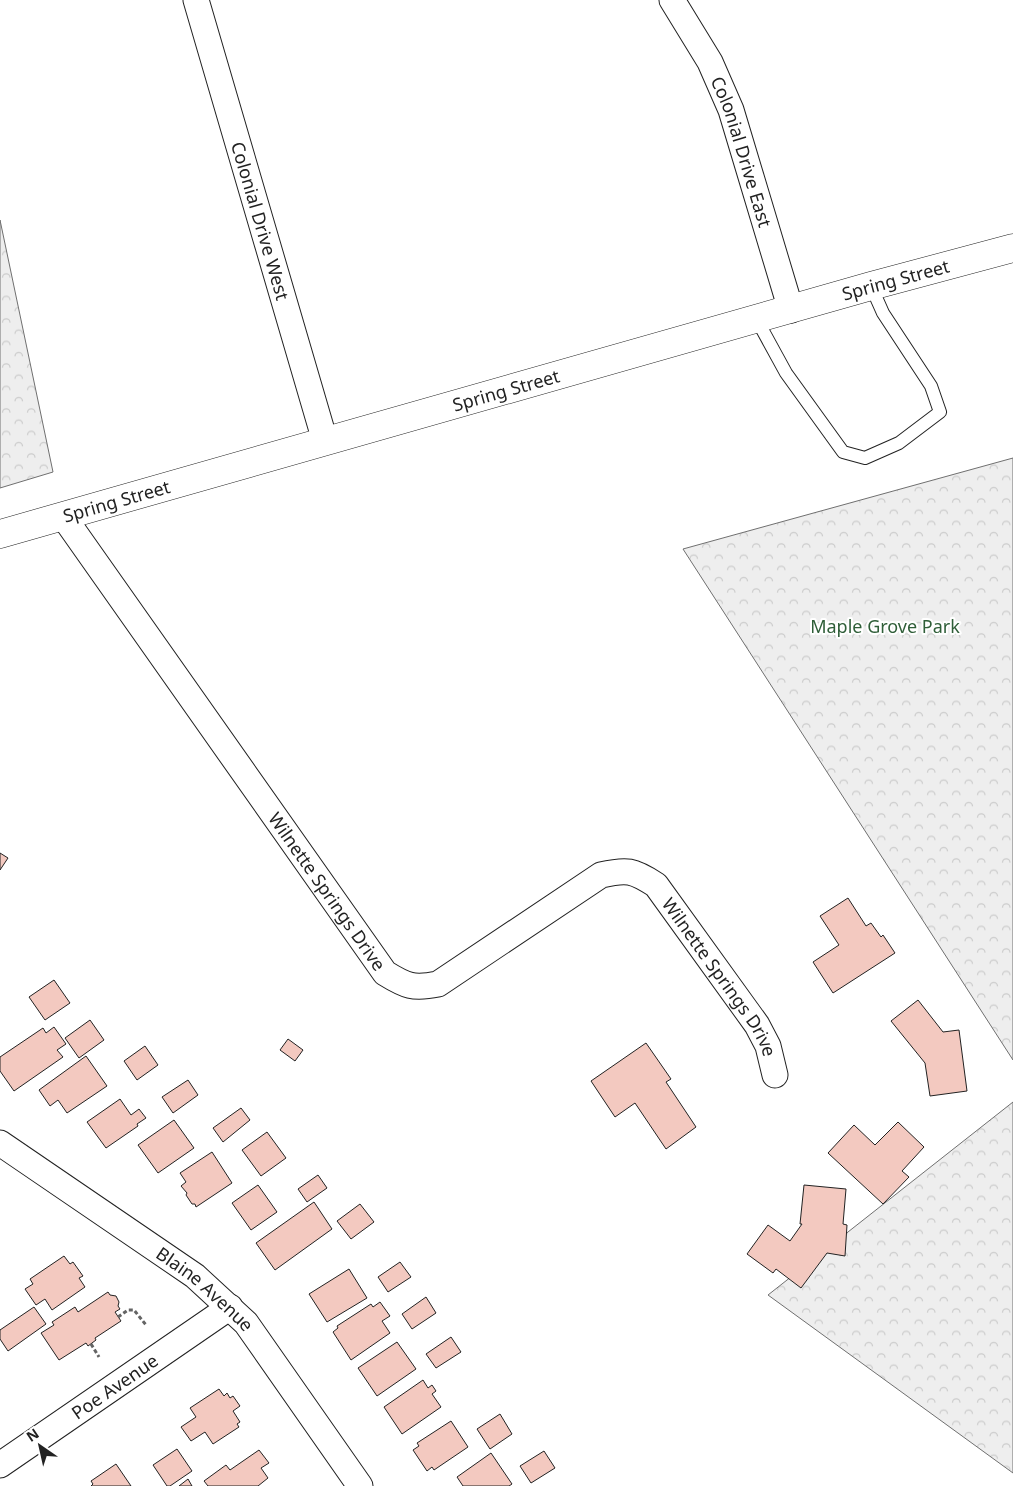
<svg xmlns="http://www.w3.org/2000/svg" width="1013" height="1486" viewBox="0 0 1013 1486" font-family="'Noto Sans',sans-serif">
  <style>
    .park { fill: url(#park-crowns); stroke: #6f6f6f }
    .building { fill: #f3c9c0; stroke: #222 }
    .lines { fill: none; stroke-linecap: round; stroke-linejoin: round }
    .lane-casing { stroke: #222; stroke-width: 14 }
    .street-casing { stroke: #222; stroke-width: 27 }
    .secondary-casing { stroke: #222; stroke-width: 29 }
    .path { stroke: #646464; stroke-width: 3; stroke-dasharray: 4 2.5; stroke-linecap: butt }
    .lane { stroke: #fff; stroke-width: 12 }
    .street { stroke: #fff; stroke-width: 25 }
    .secondary { stroke: #fff; stroke-width: 28 }
    .labels { text-anchor: middle; dominant-baseline: central; stroke-width: 4; stroke-linejoin: round; paint-order: stroke }
    .street-label { font-size: 18px; fill: #222; stroke: #fff }
    .park-label { font-size: 18px; fill: #2f5e38; stroke: #fff }
  </style>
  <defs>
    <pattern id="park-crowns" width="20" height="18" patternUnits="userSpaceOnUse" patternTransform="scale(1.25)"><rect width="20" height="18" fill="#eee"/><path d="M2 6a3 3 0 1 1 6 0M12 15a3 3 0 1 1 6 0" fill="none" stroke="#ccc"/></pattern>
  </defs>
  <rect width="100%" height="100%" fill="#fff"/>
  <!-- park -->
  <g class="park">
    <polygon points="0,220 53,472 0,488"/>
    <polygon points="1013,458 1013,1060 683,549"/>
    <polygon points="1013,1102 1013,1473 768,1295"/>
  </g>
  <!-- building -->
  <g class="building">
    <polygon points="0,853 8,858 0,870"/>
    <polygon points="848,898 866,926 871,923 881,937 883,935 895,953 833,993 813,962 839,945 820,916"/>
    <polygon points="54,980 70,1003 45,1020 29,997"/>
    <polygon points="918,1000 943,1032 959,1030 967,1091 930,1096 925,1063 891,1021"/>
    <polygon points="90,1020 104,1040 79,1058 65,1038"/>
    <polygon points="54,1027 66,1044 57,1050 63,1057 14,1091 0,1071 0,1057 43,1028 46,1033"/>
    <polygon points="288,1039 303,1050 295,1061 280,1050"/>
    <polygon points="646,1043 671,1079 666,1082 696,1127 666,1149 635,1103 615,1117 591,1081"/>
    <polygon points="145,1046 158,1065 137,1080 124,1061"/>
    <polygon points="86,1056 107,1086 67,1113 58,1100 50,1106 39,1090"/>
    <polygon points="188,1080 198,1095 173,1113 162,1097"/>
    <polygon points="120,1099 131,1115 139,1109 146,1118 137,1124 138,1126 106,1148 87,1122"/>
    <polygon points="241,1108 250,1120 223,1142 213,1128"/>
    <polygon points="174,1120 194,1148 158,1173 138,1145"/>
    <polygon points="898,1122 924,1147 902,1171 909,1177 883,1204 828,1153 854,1125 875,1145"/>
    <polygon points="267,1132 286,1158 261,1176 242,1150"/>
    <polygon points="212,1152 232,1183 196,1207 195,1204 192,1204 186,1195 187,1193 181,1186 186,1182 180,1173"/>
    <polygon points="318,1175 327,1188 307,1202 298,1189"/>
    <polygon points="258,1185 277,1212 251,1230 232,1203"/>
    <polygon points="804,1185 846,1189 843,1224 847,1225 845,1256 827,1253 801,1288 776,1269 773,1273 747,1254 768,1225 790,1241 802,1224 800,1224"/>
    <polygon points="314,1202 332,1229 275,1270 256,1243"/>
    <polygon points="360,1204 374,1222 351,1239 337,1221"/>
    <polygon points="64,1256 70,1264 73,1262 83,1276 79,1278 85,1287 52,1310 45,1299 36,1305 25,1289 33,1284 30,1279"/>
    <polygon points="400,1262 411,1277 388,1292 378,1277"/>
    <polygon points="349,1269 367,1298 327,1322 309,1294"/>
    <polygon points="108,1292 110,1295 116,1296 119,1302 118,1306 120,1309 115,1312 121,1321 95,1338 96,1340 88,1346 86,1343 59,1360 41,1333 54,1325 52,1322 75,1307 78,1312"/>
    <polygon points="426,1297 436,1313 412,1329 402,1314"/>
    <polygon points="380,1302 390,1316 382,1321 390,1333 351,1360 333,1332 338,1328 337,1326 371,1304 373,1307"/>
    <polygon points="34,1307 46,1324 8,1351 0,1339 0,1330"/>
    <polygon points="451,1337 461,1352 436,1368 426,1354"/>
    <polygon points="397,1342 416,1369 377,1396 358,1368"/>
    <polygon points="423,1380 428,1388 432,1385 436,1391 432,1394 441,1407 402,1434 384,1407"/>
    <polygon points="219,1389 224,1396 227,1393 230,1398 233,1396 240,1406 233,1411 240,1422 237,1424 239,1427 213,1444 205,1432 191,1441 181,1427 196,1417 190,1408"/>
    <polygon points="500,1414 512,1434 490,1449 477,1429"/>
    <polygon points="451,1421 468,1447 434,1470 432,1467 427,1471 413,1450 419,1446 417,1443"/>
    <polygon points="177,1449 192,1471 170,1486 167,1486 153,1465"/>
    <polygon points="259,1450 269,1463 261,1468 268,1478 258,1486 208,1486 204,1481 226,1465 230,1470"/>
    <polygon points="544,1451 555,1468 531,1483 520,1466"/>
    <polygon points="491,1453 512,1484 509,1486 463,1486 457,1477"/>
    <polygon points="116,1464 131,1486 91,1486 93,1484 91,1481"/>
    <polygon points="188,1479 192,1486 179,1486"/>
  </g>
  <g class="lines">
    <!-- lane casing -->
    <g class="lane-casing">
      <polyline id="lane" points="757,320 786,373 843,452 865,458 899,443 940,412 931,386 883,313 871,286"/>
    </g>
    <!-- street casing -->
    <g class="street-casing">
      <g id="street">
        <path id="s1" d="M196 0 325 441"/>
        <path id="s2" d="M672 0 710 62 731 110 791 310"/>
        <path id="s3" d="M63 516 385 973C406 986 413 989 438 984L601 875C627 869 633 870 656 885L757 1025 768 1046 775 1075"/>
        <path id="s4" d="M0 1143 195 1276 246 1323 360 1486"/>
        <path id="s5" d="M0 1465 230 1307"/>
      </g>
    </g>
    <!-- secondary casing -->
    <g class="secondary-casing">
      <g id="secondary">
        <path id="s6" d="M0 534 871 286 1013 248"/>
      </g>
    </g>
    <!-- path -->
    <g class="path">
      <polyline points="118,1317 128,1310 134,1310 146,1325"/>
      <polyline points="91,1344 99,1357"/>
    </g>
    <!-- lane -->
    <use href="#lane" class="lane"/>
    <!-- street -->
    <use href="#street" class="street"/>
    <!-- secondary -->
    <use href="#secondary" class="secondary"/>
  </g>
  <g class="labels">
    <!-- street labels -->
    <g class="street-label">
      <text stroke="none"><textPath href="#s2" startOffset="168">Colonial Drive East</textPath></text>
      <text stroke="none"><textPath href="#s1" startOffset="230">Colonial Drive West</textPath></text>
      <text stroke="none"><textPath href="#s6" startOffset="931">Spring Street</textPath></text>
      <text stroke="none"><textPath href="#s6" startOffset="526">Spring Street</textPath></text>
      <text stroke="none"><textPath href="#s6" startOffset="121">Spring Street</textPath></text>
      <text stroke="none"><textPath href="#s3" startOffset="459">Wilnette Springs Drive</textPath></text>
      <text stroke="none"><textPath href="#s3" startOffset="982">Wilnette Springs Drive</textPath></text>
      <text stroke="none"><textPath href="#s4" startOffset="252">Blaine Avenue</textPath></text>
      <text stroke="none"><textPath href="#s5" startOffset="139">Poe Avenue</textPath></text>
    </g>
    <!-- park labels -->
    <g class="park-label">
      <text x="885" y="626">Maple Grove Park</text>
    </g>
  </g>
  <!-- north arrow -->
  <g transform="translate(40 1446) rotate(326)" stroke="#ffffff" stroke-width="4" paint-order="stroke">
  <path d="M0-4L9 19L0 12L-9 19Z" fill="#222222"/>
  <text y="-8" font-size="14" font-weight="bold" text-anchor="middle" fill="#222222">N</text>
  </g>
</svg>
